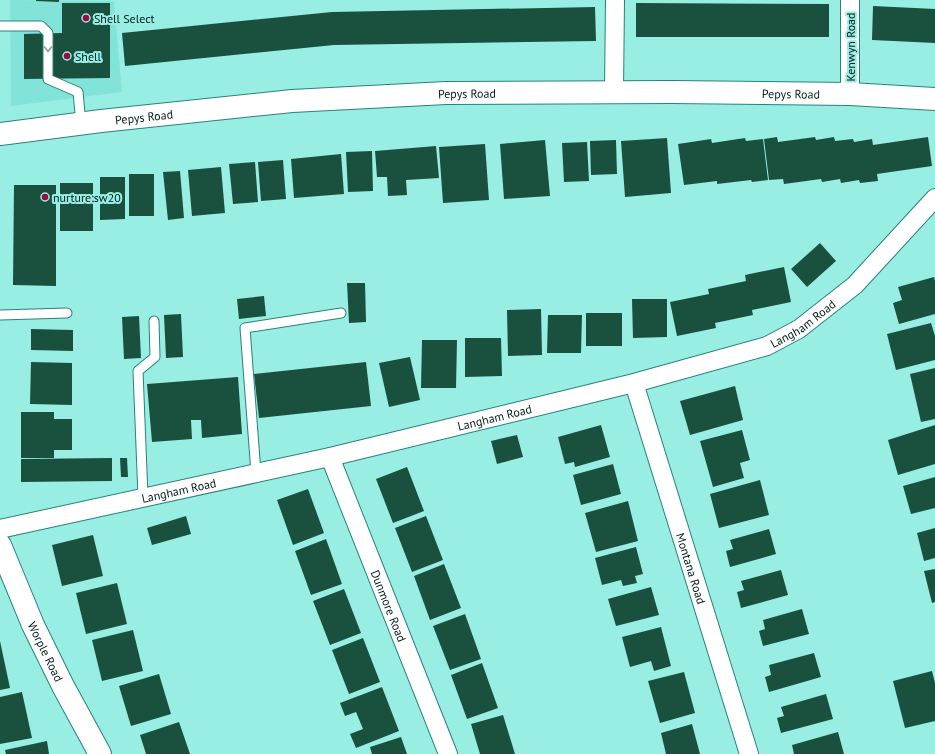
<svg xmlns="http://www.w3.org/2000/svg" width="935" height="754" viewBox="0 0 935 754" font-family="'PT Sans',sans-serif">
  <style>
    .built { fill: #82e4d9 }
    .building { fill: #1a513e }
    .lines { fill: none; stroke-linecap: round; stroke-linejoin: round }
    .service-casing { stroke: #278279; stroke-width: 11 }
    .minor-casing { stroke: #278279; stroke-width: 20 }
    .tertiary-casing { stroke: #278279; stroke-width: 24 }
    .secondary-casing { stroke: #278279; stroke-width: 24 }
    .service { stroke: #fff; stroke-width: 9 }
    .minor { stroke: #fff; stroke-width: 18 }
    .tertiary { stroke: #fff; stroke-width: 22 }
    .secondary { stroke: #fff; stroke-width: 22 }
    .oneway { stroke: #8d9898 }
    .poi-dot { fill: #a00547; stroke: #99eee4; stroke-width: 1.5 }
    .labels { text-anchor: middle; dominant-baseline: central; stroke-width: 4; stroke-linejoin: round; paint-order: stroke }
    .poi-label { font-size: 12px; fill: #011b19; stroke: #99eee4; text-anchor: start }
    .street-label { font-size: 12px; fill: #011b19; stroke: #99eee4 }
  </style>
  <rect width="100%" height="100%" fill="#99eee4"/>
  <!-- built -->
  <polygon class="built" points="10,0 114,1 122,92 11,106"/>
  <!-- building -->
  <g class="building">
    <polygon points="36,0 59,0 59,2 36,1"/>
    <polygon points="62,3 110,3 110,78 24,79 24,34 62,33"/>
    <polygon points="636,3 829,4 829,37 636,37"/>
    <polygon points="873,6 935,9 935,43 872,40"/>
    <polygon points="595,7 596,41 334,45 125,66 122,33 332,12"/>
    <polygon points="777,137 778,142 815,137 816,140 834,137 835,141 853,139 854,142 872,139 873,145 928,137 932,166 877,174 878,181 860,183 859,180 841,183 840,179 822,182 821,179 784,184 783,179 769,180 764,139"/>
    <polygon points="667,138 671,193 625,197 621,141"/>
    <polygon points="745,138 746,141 763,139 768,180 752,182 751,180 717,184 717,181 684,185 678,144 711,139 712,143"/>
    <polygon points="545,140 550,196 504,199 500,144"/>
    <polygon points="616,140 617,174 591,175 590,141"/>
    <polygon points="587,142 589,181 564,182 562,143"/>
    <polygon points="485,144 489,200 443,203 439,147"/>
    <polygon points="436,146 439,178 406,180 407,195 388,196 387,177 377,177 375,151"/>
    <polygon points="372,151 373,191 348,192 346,152"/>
    <polygon points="341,154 344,194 294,198 291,159"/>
    <polygon points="283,160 286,199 261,201 258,162"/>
    <polygon points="255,162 258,202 233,204 229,164"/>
    <polygon points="221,167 225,213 192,216 188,170"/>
    <polygon points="180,171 184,218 168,220 163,172"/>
    <rect x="129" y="174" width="25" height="42"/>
    <polygon points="100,177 125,177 125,219 100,220"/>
    <rect x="60" y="183" width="33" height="48"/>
    <polygon points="14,185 56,185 56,286 13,285"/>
    <polygon points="820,243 836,261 807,287 791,269"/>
    <polygon points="784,267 791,302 752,310 753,315 715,323 716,328 677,336 670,302 709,294 708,289 746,281 745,275"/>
    <polygon points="934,277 935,281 935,314 899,324 893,303 902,300 898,287"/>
    <polygon points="347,283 365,283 366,322 349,323"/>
    <polygon points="264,296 266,316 239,319 237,299"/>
    <polygon points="632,299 667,299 667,337 633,338"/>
    <polygon points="541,309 542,355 508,356 507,310"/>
    <rect x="586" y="313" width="36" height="33"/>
    <polygon points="181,314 183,357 166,358 164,315"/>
    <polygon points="548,315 582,315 581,353 547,353"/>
    <polygon points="139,316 141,358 124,359 122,317"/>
    <polygon points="931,323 935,336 935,360 896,370 887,334"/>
    <polygon points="31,329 73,330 73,351 31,350"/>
    <polygon points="465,338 501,338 502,376 465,377"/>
    <polygon points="422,340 457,340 456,388 421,388"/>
    <polygon points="410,357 420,400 389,407 379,363"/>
    <polygon points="31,362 72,363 72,405 30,404"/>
    <polygon points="366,362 371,406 259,418 254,374"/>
    <polygon points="935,368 935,419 921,422 910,374"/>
    <polygon points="238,377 242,434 202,438 201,420 191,420 192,439 152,442 147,384"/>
    <polygon points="735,386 743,420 690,435 680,401"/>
    <polygon points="21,412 54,412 54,419 72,419 72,450 54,450 54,458 21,458"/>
    <polygon points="601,425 610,457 575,467 574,462 565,464 558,437"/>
    <polygon points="935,425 935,464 898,475 888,440"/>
    <polygon points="742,430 750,460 740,463 744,478 713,487 700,441"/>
    <polygon points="517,435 523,457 497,464 491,441"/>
    <polygon points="112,458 112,481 21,482 21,459"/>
    <polygon points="120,458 127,458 128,477 121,477"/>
    <polygon points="613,464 621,494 581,505 573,475"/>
    <polygon points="407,467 424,511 393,523 376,479"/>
    <polygon points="935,477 935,508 911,514 903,486"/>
    <polygon points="760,480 769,515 719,528 710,494"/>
    <polygon points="308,489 324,533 293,545 277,500"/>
    <polygon points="628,501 638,541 596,552 585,513"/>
    <polygon points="186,516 191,534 152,545 147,528"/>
    <polygon points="426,516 443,560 412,572 395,528"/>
    <polygon points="935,528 935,558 924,561 917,533"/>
    <polygon points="769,529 776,554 730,567 726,551 733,549 730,540"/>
    <polygon points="93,535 103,576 62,586 52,545"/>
    <polygon points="326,539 342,584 311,595 295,551"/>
    <polygon points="636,547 643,574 635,576 637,583 623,586 621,580 602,585 595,558"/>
    <polygon points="444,564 461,608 430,620 414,576"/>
    <polygon points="935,569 935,602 932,603 924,571"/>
    <polygon points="781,570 788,595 741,608 737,592 744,590 741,581"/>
    <polygon points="117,583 127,624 86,634 76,593"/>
    <polygon points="651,587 659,615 616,626 608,599"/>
    <polygon points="344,589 361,633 330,645 313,601"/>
    <polygon points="802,609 809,634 763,646 759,631 765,629 763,620"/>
    <polygon points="465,614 481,659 450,670 433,626"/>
    <polygon points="661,627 671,666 654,671 651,661 630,667 622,637"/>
    <polygon points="133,630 143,671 102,681 92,640"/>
    <polygon points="363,638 380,682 349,694 332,650"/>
    <polygon points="0,641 10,688 0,690"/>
    <polygon points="814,653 821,677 769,692 765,677 771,675 769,665"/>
    <polygon points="482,663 498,708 467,719 451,675"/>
    <polygon points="932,671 935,683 935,721 905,728 893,681"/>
    <polygon points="684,672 695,713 660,723 648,681"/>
    <polygon points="159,674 171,714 131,726 119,686"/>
    <polygon points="382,687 399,731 356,748 350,734 363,729 356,712 345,716 340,703"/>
    <polygon points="22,692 32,738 0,744 0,697"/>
    <polygon points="826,694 833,719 781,733 777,718 784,716 781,707"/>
    <polygon points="503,715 515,754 480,754 471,724"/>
    <polygon points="179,722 190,754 146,754 140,735"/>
    <polygon points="692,724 700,754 666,754 661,733"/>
    <polygon points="838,732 844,754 794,754 792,745"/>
    <polygon points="401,737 407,754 372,754 370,747"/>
    <polygon points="47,741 49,754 6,754 5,750"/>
  </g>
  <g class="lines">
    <!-- service casing -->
    <g class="service-casing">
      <g id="service">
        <polyline points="0,26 41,26 48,33 48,79 78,92 81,124"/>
        <polyline points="0,315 67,313"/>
        <polyline points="256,473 245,328 341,313"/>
        <polyline points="143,497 138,371 155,357 154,321"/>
      </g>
    </g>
    <!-- minor casing -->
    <g class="minor-casing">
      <g id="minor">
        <polyline points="614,91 615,0"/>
        <polyline points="850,94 850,0"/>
        <path id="s1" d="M634 383 749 754"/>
        <path id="s2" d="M330 457 448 754"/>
        <path id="s3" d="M0 529 330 457 634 383 767 346 799 329 855 285 935 198"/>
      </g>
    </g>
    <!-- tertiary casing -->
    <g class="tertiary-casing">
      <g id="tertiary">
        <path id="s4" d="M0 134 101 121 292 101 446 93 672 92 850 94 935 99"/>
      </g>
    </g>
    <!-- secondary casing -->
    <g class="secondary-casing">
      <g id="secondary">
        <path id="s5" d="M0 545 33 625 63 686 100 754"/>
      </g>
    </g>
    <!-- service -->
    <use href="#service" class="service"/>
    <!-- minor -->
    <use href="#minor" class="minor"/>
    <!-- tertiary -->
    <use href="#tertiary" class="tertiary"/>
    <!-- secondary -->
    <use href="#secondary" class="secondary"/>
  </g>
  <!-- one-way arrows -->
  <defs><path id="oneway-chevron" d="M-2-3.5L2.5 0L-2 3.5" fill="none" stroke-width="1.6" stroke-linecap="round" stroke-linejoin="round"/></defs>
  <use class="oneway" href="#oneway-chevron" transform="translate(48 49) rotate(90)"/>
  <!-- markers -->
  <g class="poi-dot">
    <circle cx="86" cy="18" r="4"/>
    <circle cx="67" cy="56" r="4"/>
    <circle cx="45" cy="197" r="4"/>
  </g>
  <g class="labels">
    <!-- poi labels -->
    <g class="poi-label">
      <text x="94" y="18">Shell Select</text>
      <text x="75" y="56">Shell</text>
      <text x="53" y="197">nurture:sw20</text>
    </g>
    <!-- street labels -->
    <g class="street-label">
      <text transform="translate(850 47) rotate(-90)">Kenwyn Road</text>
      <text stroke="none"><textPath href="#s4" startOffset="469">Pepys Road</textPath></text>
      <text stroke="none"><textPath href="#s4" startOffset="793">Pepys Road</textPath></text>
      <text stroke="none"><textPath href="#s4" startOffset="145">Pepys Road</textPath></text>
      <text stroke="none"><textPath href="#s3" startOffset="831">Langham Road</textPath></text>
      <text stroke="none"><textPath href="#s3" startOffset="507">Langham Road</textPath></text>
      <text stroke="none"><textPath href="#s3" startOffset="183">Langham Road</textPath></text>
      <text stroke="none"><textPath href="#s1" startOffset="194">Montana Road</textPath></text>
      <text stroke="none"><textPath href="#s2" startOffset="160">Dunmore Road</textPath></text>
      <text stroke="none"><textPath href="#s5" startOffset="116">Worple Road</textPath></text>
    </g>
  </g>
</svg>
